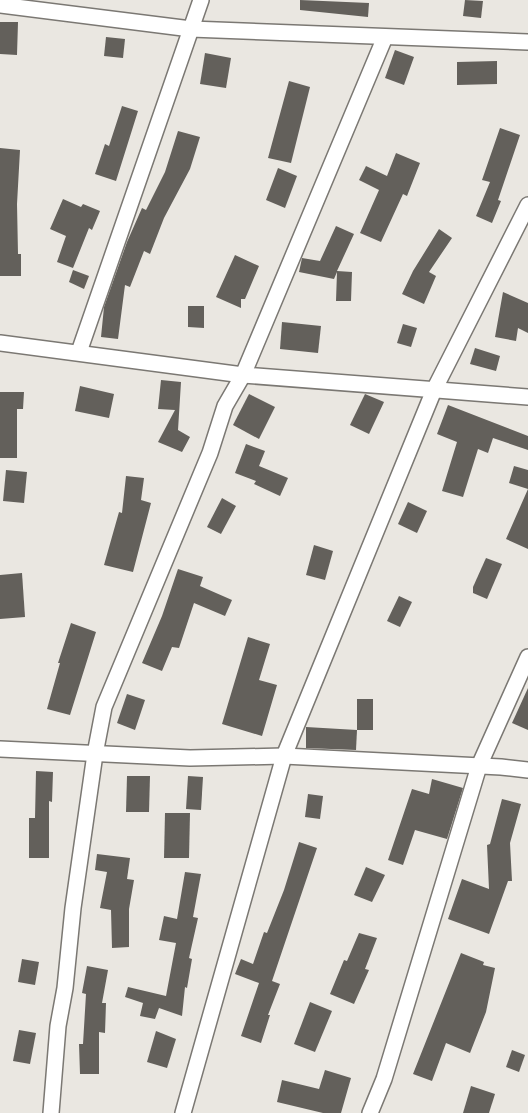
<svg xmlns="http://www.w3.org/2000/svg" width="528" height="1113" viewBox="0 0 528 1113" font-family="'Sofia Sans Condensed',sans-serif">
  <style>
    .building { fill: #63605b }
    .lines { fill: none; stroke-linecap: round; stroke-linejoin: round }
    .street-casing { stroke: #7b7873; stroke-width: 18 }
    .street { stroke: #fff; stroke-width: 15 }
  </style>
  <rect width="100%" height="100%" fill="#eae7e1"/>
  <!-- building -->
  <g class="building">
    <polygon points="300,0 369,3 368,17 300,10"/>
    <polygon points="465,0 483,1 481,18 463,16"/>
    <polygon points="0,22 18,22 17,55 0,54"/>
    <polygon points="106,37 125,39 123,58 104,56"/>
    <polygon points="395,50 414,57 404,85 385,78"/>
    <polygon points="205,53 231,58 226,88 200,84"/>
    <polygon points="497,61 497,84 457,85 457,62"/>
    <polygon points="289,81 310,87 291,163 268,158"/>
    <polygon points="122,106 138,111 116,181 95,174 105,144 109,146"/>
    <polygon points="500,128 520,135 498,200 501,201 492,223 476,216 490,182 482,180"/>
    <polygon points="178,131 200,137 190,169 164,218 150,254 144,251 130,287 125,285 118,339 101,337 104,307 127,242 142,208 146,210 165,172"/>
    <polygon points="0,148 20,150 17,204 18,254 21,254 21,276 0,276"/>
    <polygon points="396,153 420,163 407,196 403,194 381,242 360,233 379,190 359,180 366,166 387,176"/>
    <polygon points="278,168 297,176 285,208 266,200"/>
    <polygon points="63,199 81,207 83,204 100,211 92,230 89,228 73,268 57,262 66,236 50,229"/>
    <polygon points="336,226 354,234 337,271 352,272 351,301 336,301 337,272 334,279 299,272 302,258 320,261"/>
    <polygon points="439,229 452,238 429,272 436,276 424,304 402,294 413,271"/>
    <polygon points="235,255 259,266 245,299 241,299 241,308 216,297"/>
    <polygon points="73,270 89,276 84,289 69,282"/>
    <polygon points="503,292 528,303 528,333 518,328 516,341 495,337"/>
    <polygon points="188,306 204,306 204,328 188,327"/>
    <polygon points="282,322 321,326 318,353 280,349"/>
    <polygon points="403,324 417,328 411,347 397,343"/>
    <polygon points="475,348 500,356 496,371 470,364"/>
    <polygon points="161,380 181,382 178,430 190,437 182,452 158,442 175,410 158,409"/>
    <polygon points="80,386 114,394 109,418 75,411"/>
    <polygon points="0,392 24,392 23,409 17,409 17,458 0,458"/>
    <polygon points="249,394 275,407 259,439 233,425"/>
    <polygon points="365,394 384,402 369,434 350,425"/>
    <polygon points="448,405 528,436 528,450 493,438 488,453 478,449 463,497 442,491 457,442 437,434"/>
    <polygon points="246,444 265,451 259,466 288,478 280,496 254,484 256,481 235,473"/>
    <polygon points="514,466 528,470 528,549 506,539 528,489 509,483"/>
    <polygon points="6,470 27,472 24,503 3,501"/>
    <polygon points="126,476 144,478 141,500 151,503 133,572 104,565 119,512 122,513"/>
    <polygon points="222,498 236,506 221,534 207,527"/>
    <polygon points="408,502 427,511 417,533 398,524"/>
    <polygon points="314,545 333,551 325,580 306,575"/>
    <polygon points="486,558 502,564 487,599 473,593 473,587"/>
    <polygon points="178,569 203,577 200,586 232,600 225,616 194,603 179,648 172,647 162,671 142,663 162,616"/>
    <polygon points="22,573 25,617 0,619 0,575"/>
    <polygon points="399,596 412,602 400,627 387,621"/>
    <polygon points="71,623 96,632 70,715 47,709 60,663 58,663"/>
    <polygon points="248,637 270,644 259,680 277,685 262,736 222,724"/>
    <polygon points="528,688 528,730 512,723"/>
    <polygon points="127,694 145,700 135,730 117,723"/>
    <rect x="357" y="699" width="16" height="31"/>
    <polygon points="306,727 357,730 356,750 306,748"/>
    <polygon points="36,771 53,772 52,802 49,801 49,858 29,858 29,818 35,818"/>
    <polygon points="127,776 150,776 149,812 126,812"/>
    <polygon points="188,776 203,777 201,810 186,809"/>
    <polygon points="432,779 463,788 447,839 415,830 403,865 388,860 412,789 429,794"/>
    <polygon points="308,794 323,796 320,819 305,817"/>
    <polygon points="502,799 521,804 510,843 512,881 508,881 489,934 448,919 462,879 489,889 487,845 490,844"/>
    <polygon points="165,813 190,813 189,858 164,858"/>
    <polygon points="299,842 317,848 272,981 280,984 268,1015 270,1015 261,1043 241,1036 259,983 235,974 241,959 253,964 264,932 267,933 284,890"/>
    <polygon points="97,854 130,858 127,879 134,880 129,909 129,947 112,948 111,910 100,908 107,872 95,870"/>
    <polygon points="366,867 385,875 372,902 354,895"/>
    <polygon points="185,872 201,874 193,917 198,918 189,958 192,959 187,988 185,987 182,1016 159,1008 155,1019 140,1016 143,1003 125,997 128,987 166,996 176,943 159,940 164,916 177,919"/>
    <polygon points="359,933 377,938 365,969 369,970 354,1004 330,994 344,960 347,961"/>
    <polygon points="461,953 484,962 483,965 495,968 486,1012 470,1053 446,1043 432,1081 413,1074"/>
    <polygon points="22,959 39,962 35,985 18,982"/>
    <polygon points="87,966 108,970 102,1003 106,1003 105,1033 99,1032 99,1074 80,1074 79,1044 83,1044 86,994 82,993"/>
    <polygon points="310,1002 332,1011 315,1052 294,1044"/>
    <polygon points="19,1030 36,1033 30,1064 13,1061"/>
    <polygon points="156,1031 176,1039 167,1068 147,1062"/>
    <polygon points="512,1050 525,1055 519,1072 506,1067"/>
    <polygon points="325,1070 351,1078 341,1113 323,1113 277,1102 282,1080 319,1089"/>
    <polygon points="471,1086 495,1094 489,1113 463,1113"/>
  </g>
  <g class="lines">
    <!-- street casing -->
    <g class="street-casing">
      <g id="street">
        <polyline points="0,5 191,29 528,42"/>
        <polyline points="0,343 243,375 528,397"/>
        <polyline points="79,352 201,0"/>
        <polyline points="0,749 190,758 284,756 501,767 528,770"/>
        <polyline points="51,1113 58,1026 65,988 73,908 95,754 104,707 210,453 225,406 243,375 385,37"/>
        <polyline points="183,1113 284,756 434,390 528,205"/>
        <polyline points="370,1113 384,1079 479,766 528,657"/>
      </g>
    </g>
    <!-- street -->
    <use href="#street" class="street"/>
  </g>
</svg>
